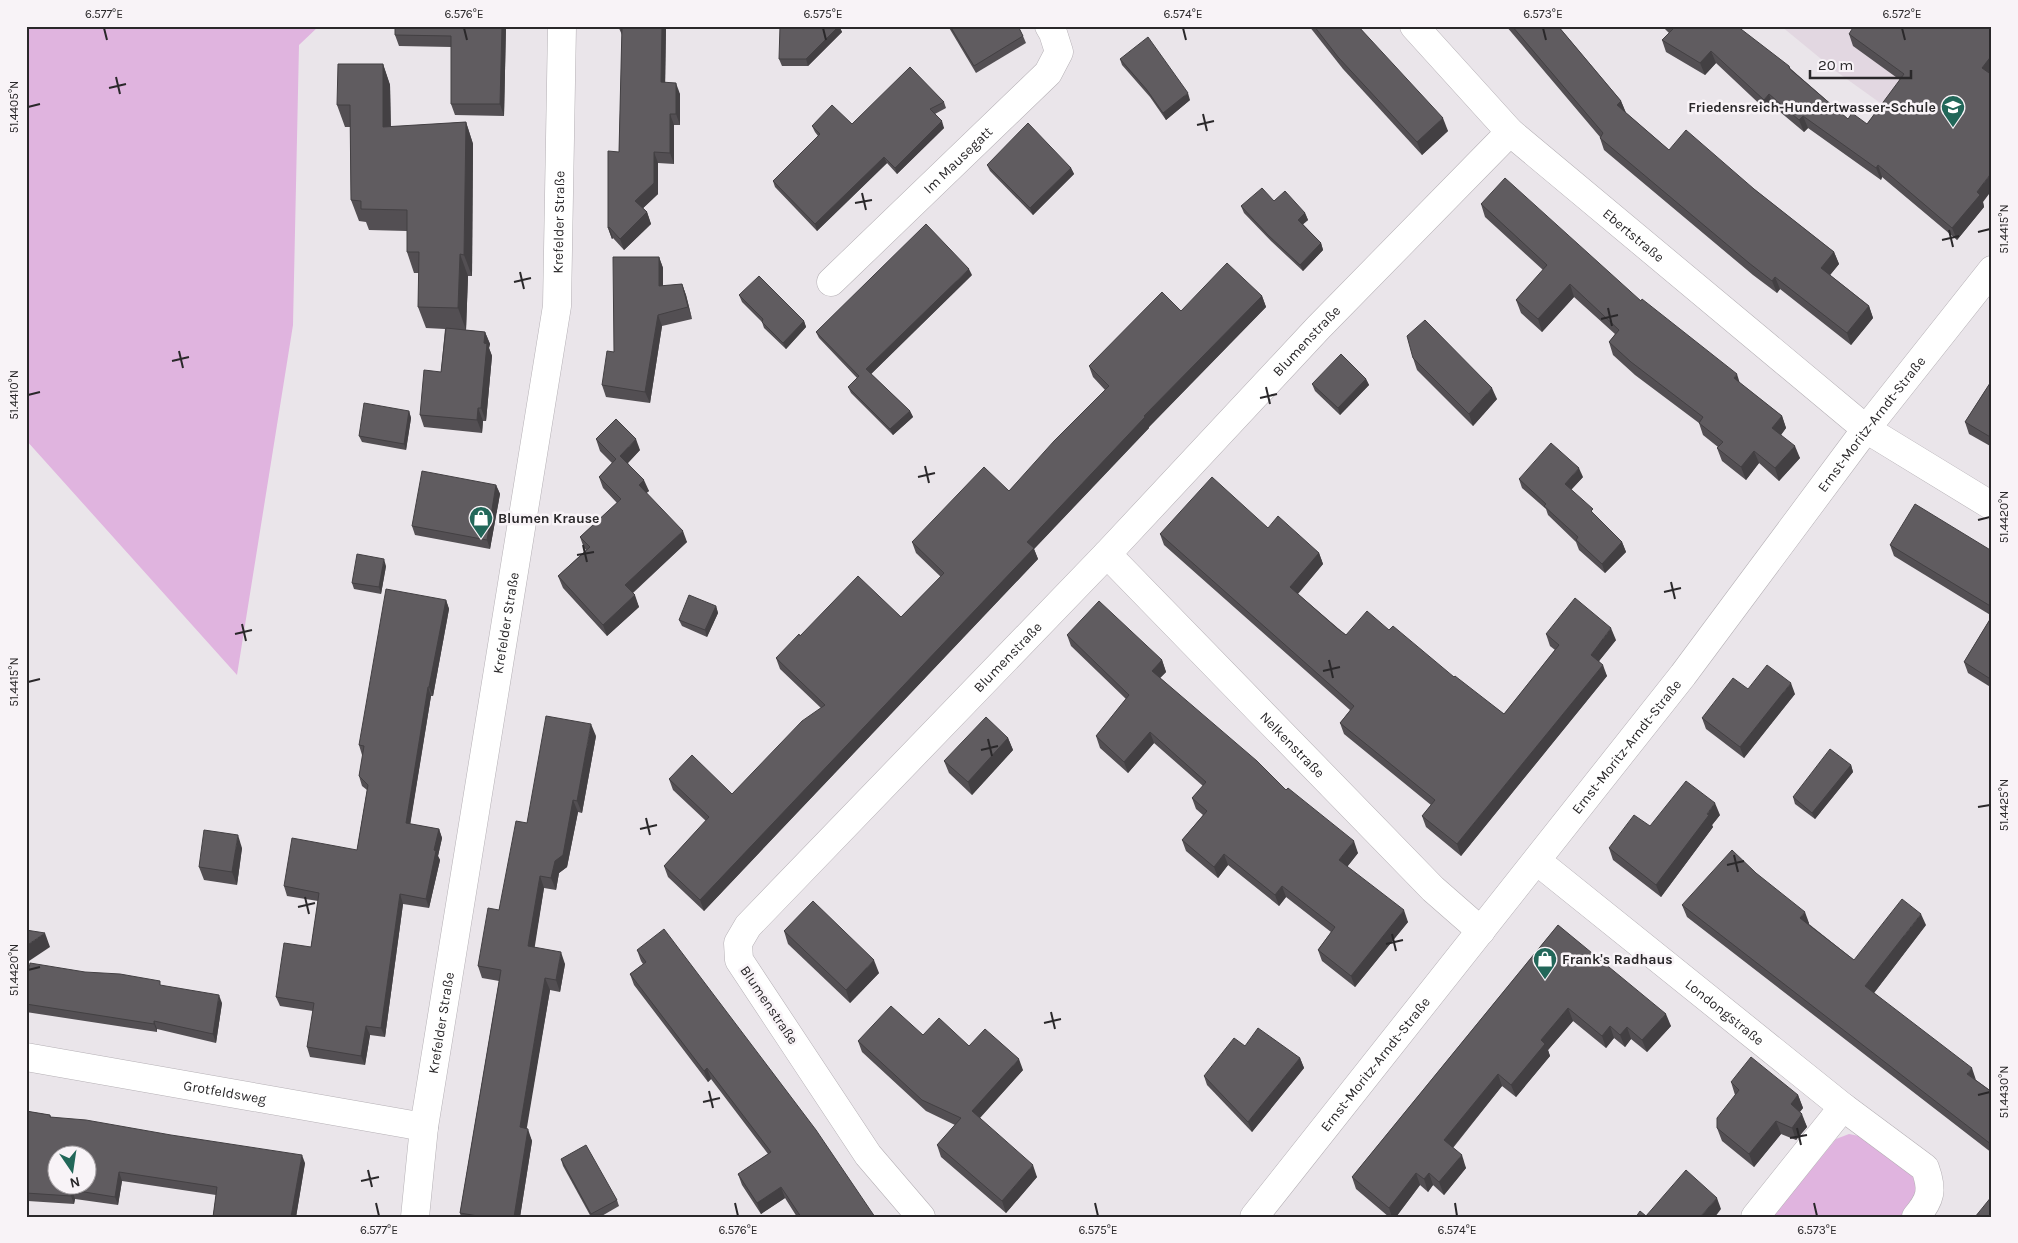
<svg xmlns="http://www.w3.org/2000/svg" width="2018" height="1243" viewBox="0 0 2018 1243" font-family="Karla,sans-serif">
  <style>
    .built { fill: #e2d7e1 }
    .green { fill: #e0b4df }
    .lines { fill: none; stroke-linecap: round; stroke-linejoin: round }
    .street-casing { stroke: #b5b0b5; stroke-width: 29 }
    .secondary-casing { stroke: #b5b0b5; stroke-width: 29 }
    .street { stroke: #fff; stroke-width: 28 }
    .secondary { stroke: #fff; stroke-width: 28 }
    .wall { fill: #534f53 }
    .shaded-wall { fill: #434043 }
    .building { fill: #605c60; stroke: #434043; fill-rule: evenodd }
    .ticks { fill: none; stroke: #2a282a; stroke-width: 2 }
    .labels { text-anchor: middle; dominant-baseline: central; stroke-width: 5; stroke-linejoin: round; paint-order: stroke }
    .poi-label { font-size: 14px; font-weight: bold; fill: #2a282a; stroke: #f8f3f7; text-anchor: start }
    .street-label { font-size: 14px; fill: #2a282a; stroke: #f8f3f7 }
    .neatline { fill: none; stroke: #2a282a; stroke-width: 2 }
    .ticks-label { font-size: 12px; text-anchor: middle; fill: #2a282a }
  </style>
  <rect width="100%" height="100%" fill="#eae5ea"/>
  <!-- built -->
  <polygon class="built" points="1781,26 1992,26 1992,183 1837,72"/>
  <!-- green -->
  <g class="green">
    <polygon points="26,26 319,26 299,45 293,325 237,675 26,440"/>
    <polygon points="1849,1134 1859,1136 1911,1172 1916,1186 1914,1205 1902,1217 1772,1217 1836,1139"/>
  </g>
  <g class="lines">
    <!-- street casing -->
    <g class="street-casing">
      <g id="street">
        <path id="s1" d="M1414 26 1510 132 1866 429 1992 506"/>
        <path id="s2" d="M831 282 1048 73 1059 52 1053 33 1049 26"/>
        <path id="s3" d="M1107 554 1433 889 1481 931"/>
        <path id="s4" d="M1537 861 1843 1107 1755 1217"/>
        <path id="s5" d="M26 1057 424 1127"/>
        <path d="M1843 1107 1925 1168C1933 1190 1931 1199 1916 1217"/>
        <path id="s6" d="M921 1217 868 1155 739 960 738 943 748 926 1107 554 1318 328 1510 132"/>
        <path id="s7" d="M1254 1217 1683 675 1866 429 1992 270"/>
      </g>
    </g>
    <!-- secondary casing -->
    <g class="secondary-casing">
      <g id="secondary">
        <path id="s8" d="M415 1217 424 1127 557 306 562 26"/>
      </g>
    </g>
    <!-- street -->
    <use href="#street" class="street"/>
    <!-- secondary -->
    <use href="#secondary" class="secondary"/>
  </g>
  <!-- wall -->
  <g class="wall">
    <polygon points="395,26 506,26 504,116 455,115 451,104 451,47 399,46 395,35"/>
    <polygon points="618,26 666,26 665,82 680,94 680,125 674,125 674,164 658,163 658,194 643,208 647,212 651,224 624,250 613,238 612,239 608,228 619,152 622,35"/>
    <polygon points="839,26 842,32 808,66 782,66 779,59"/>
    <polygon points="926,26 934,26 928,29"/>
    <polygon points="948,26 1018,26 1023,36 1026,43 976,73"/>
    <polygon points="1309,26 1358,26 1448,131 1422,155 1343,69"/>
    <polygon points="1506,26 1558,26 1621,101 1626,113 1669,150 1754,189 1834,252 1839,264 1830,275 1869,306 1873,318 1851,345 1780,289 1777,293 1753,275 1604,150 1600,138 1600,137"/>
    <polygon points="1662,26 1730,26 1791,69 1848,119 1867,124 1900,80 1853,46 1849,34 1992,30 1992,73 1991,75 1983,202 1984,207 1957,240 1882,177 1881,180 1808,128 1804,132 1773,106 1768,112 1716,63 1705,75 1666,52 1662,40 1669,33"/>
    <polygon points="1120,59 1190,100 1166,120 1150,97 1122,65"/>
    <polygon points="383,64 390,85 391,127 466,122 473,144 472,276 468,276 466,330 485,332 490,344 489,348 492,356 486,421 483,421 482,433 424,427 420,415 441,372 445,329 426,328 418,307 419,273 414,273 407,252 407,231 369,230 366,222 359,221 351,200 350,127 345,127 337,105"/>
    <polygon points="944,102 946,108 935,114 944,128 897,174 887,163 817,231 775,187 773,181 818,136 815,132 812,126 852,124"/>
    <polygon points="987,165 1071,168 1074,174 1033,215 990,171"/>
    <polygon points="1274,201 1305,213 1308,220 1303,224 1321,243 1323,250 1303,271 1271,241 1244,213 1241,206"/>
    <polygon points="1481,204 1641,301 1740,383 1782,416 1786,428 1781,435 1800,458 1779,481 1759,463 1746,480 1722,461 1717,448 1718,447 1703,435 1699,423 1635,375 1613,355 1609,342 1615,334 1574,297 1542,332 1521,313 1516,300 1543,270 1485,217"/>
    <polygon points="659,257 663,268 663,286 682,284 686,295 692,319 662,326 650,403 606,397 602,385 614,352"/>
    <polygon points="972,275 871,374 910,411 913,417 893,435 851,393 848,387 857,378 819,338 816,332"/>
    <polygon points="739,295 804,321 806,327 786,349 764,328 762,322 742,302"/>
    <polygon points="1262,296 1266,307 1149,427 1149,428 1034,549 1038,559 704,911 668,877 664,866 706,821 673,790 669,779 732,794 821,708 780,669 776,658 800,636 901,617 941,577 916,553 912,542 1009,491 1105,390 1093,377 1089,366 1181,311"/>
    <polygon points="1413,358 1497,399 1473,426 1417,370"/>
    <polygon points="1366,379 1369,385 1340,415 1315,391 1312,384"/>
    <polygon points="1992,380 1992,447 1969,434 1965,422"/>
    <polygon points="409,411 411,418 406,450 362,442 359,436"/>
    <polygon points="596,439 640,450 628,463 649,491 646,493 687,542 633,593 639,607 607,636 563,588 558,576 586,550 584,548 580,537 617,503 603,488 599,477 612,463 600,451"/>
    <polygon points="1583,477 1571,490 1595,515 1622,542 1626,552 1605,573 1579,550 1576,542 1548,515 1546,509 1522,488 1519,479"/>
    <polygon points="496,485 500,494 490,549 415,535 412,526"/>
    <polygon points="1268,528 1319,553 1323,564 1298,594 1346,635 1389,630 1504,714 1555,650 1550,646 1546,634 1616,640 1599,661 1607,676 1461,856 1426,827 1422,816 1431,805 1344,734 1340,723 1350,710 1164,545 1160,534"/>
    <polygon points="1890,545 1992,551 1992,616 1894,556"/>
    <polygon points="386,566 381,594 354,589 352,583"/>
    <polygon points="446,600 449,609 433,696 431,696 410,824 439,829 442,838 438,856 440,860 429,908 403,904 385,1037 370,1035 365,1065 310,1057 307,1047 313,1011 280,1006 276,997 311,947 318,901 287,896 284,886 357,850 367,790 362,786 359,776 363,755 362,755 359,745"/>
    <polygon points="716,606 718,613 707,637 682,626 679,620"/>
    <polygon points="1992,616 1992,688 1968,673 1964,662"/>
    <polygon points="1067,635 1162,660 1166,672 1160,678 1286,790 1358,853 1347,867 1408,922 1355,987 1322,961 1318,950 1331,932 1286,897 1279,906 1228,865 1218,878 1186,851 1182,840 1203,815 1196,809 1192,798 1203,786 1154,743 1128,773 1100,748 1096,736 1126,699 1071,646"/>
    <polygon points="1748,689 1795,694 1744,758 1706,729 1702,718"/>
    <polygon points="596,736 582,813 578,812 567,867 559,873 556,890 544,888 534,947 565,964 560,992 550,990 526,1128 532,1141 520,1217 461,1217 460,1213 499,981 482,978 478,966 499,910 527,823"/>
    <polygon points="1008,738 1013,750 972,795 949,773 944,761"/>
    <polygon points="1851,765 1853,772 1815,819 1795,804 1793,797"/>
    <polygon points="1720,815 1712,825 1713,827 1661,897 1613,860 1609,848 1650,826"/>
    <polygon points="242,848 237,885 204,880 199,867"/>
    <polygon points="1756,873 1809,923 1809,924 1854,960 1926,925 1874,993 1976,1080 1992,1092 1992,1153 1687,917 1682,905"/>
    <polygon points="1558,925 1671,1026 1647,1052 1631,1039 1625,1047 1614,1038 1606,1048 1573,1021 1548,1050 1550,1056 1516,1097 1502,1086 1453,1148 1466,1168 1444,1195 1433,1185 1428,1192 1420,1185 1396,1217 1389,1217 1356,1189 1352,1177"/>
    <polygon points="784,931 879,973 850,1003 788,944"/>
    <polygon points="637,950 875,1217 797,1217 785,1198 761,1214 742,1185 738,1174 768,1154 711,1079 708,1082 634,985 630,974 643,964 641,961"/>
    <polygon points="26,985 162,986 222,1003 216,1043 157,1029 157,1032 26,1012"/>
    <polygon points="923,1035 969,1046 1023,1070 980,1118 1037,1177 1006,1213 941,1157 937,1145 955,1125 926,1111 862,1052 858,1041"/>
    <polygon points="1245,1046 1300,1058 1304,1068 1252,1132 1207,1085 1204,1076"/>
    <polygon points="1731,1082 1798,1095 1803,1108 1800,1112 1807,1127 1796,1140 1781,1134 1754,1167 1722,1141 1717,1128 1735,1095"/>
    <polygon points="26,1111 50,1115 51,1117 305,1163 296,1217 213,1217 216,1195 122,1181 118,1205 75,1199 74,1204 28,1201 26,1198"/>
    <polygon points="561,1159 617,1200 619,1206 600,1217 591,1217 563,1166"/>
  </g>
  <!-- shaded-wall -->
  <g class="shaded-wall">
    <polygon points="502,26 506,26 504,116 500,104"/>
    <polygon points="662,26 666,26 665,93 661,82"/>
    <polygon points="839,26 842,32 808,66 806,59"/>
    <polygon points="1711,51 1716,63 1705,75 1700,63"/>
    <polygon points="1992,55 1992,73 1986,80 1982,68"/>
    <polygon points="383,64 390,85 391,149 383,127"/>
    <polygon points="676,83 680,94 680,125 676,114"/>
    <polygon points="1188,93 1190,100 1166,120 1163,113"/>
    <polygon points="1769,94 1773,106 1768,112 1764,100"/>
    <polygon points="1621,101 1626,113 1617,105"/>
    <polygon points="670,114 674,125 674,164 670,153"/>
    <polygon points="1803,116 1808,128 1804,132 1799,120"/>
    <polygon points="1443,118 1448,131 1422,155 1417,142"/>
    <polygon points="942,121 944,128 897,174 895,168"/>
    <polygon points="466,122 473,144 472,276 464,255"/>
    <polygon points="654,152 658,163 658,194 639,212 635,201"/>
    <polygon points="884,157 887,163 817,231 815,224"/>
    <polygon points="1878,165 1882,177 1881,180 1876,168"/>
    <polygon points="1071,168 1074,174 1033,215 1030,208"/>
    <polygon points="1992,172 1992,190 1983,202 1984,207 1957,240 1952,228 1977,192"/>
    <polygon points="647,212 651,224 624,250 620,239"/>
    <polygon points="1305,213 1308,220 1301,226 1298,220"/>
    <polygon points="609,227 613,238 612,239 608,228"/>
    <polygon points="1321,243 1323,250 1303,271 1300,265"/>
    <polygon points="1834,252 1839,264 1826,280 1821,268"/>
    <polygon points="460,254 468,276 466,330 458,308"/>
    <polygon points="659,257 663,268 663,298 659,286"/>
    <polygon points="969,269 972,275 869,376 866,369"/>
    <polygon points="1775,277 1780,289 1777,293 1772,281"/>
    <polygon points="682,284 686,295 692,319 688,307"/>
    <polygon points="1570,284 1574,297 1542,332 1538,319"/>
    <polygon points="1262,296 1266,307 1149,427 1149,428 1034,549 1038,559 704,911 700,900 1027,542 1144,416"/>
    <polygon points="1869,306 1873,318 1851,345 1847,333"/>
    <polygon points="658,315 662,326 650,403 645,392"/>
    <polygon points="804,321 806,327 786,349 783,343"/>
    <polygon points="485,332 490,344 489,348 492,356 486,421 481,408 484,343"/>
    <polygon points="1737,374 1741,387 1734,378"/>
    <polygon points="1366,379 1369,385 1340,415 1338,408"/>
    <polygon points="1492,388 1497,399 1473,426 1469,414"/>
    <polygon points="478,408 483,421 482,433 477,420"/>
    <polygon points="409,411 411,418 406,450 404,444"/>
    <polygon points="910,411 913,417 893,435 890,429"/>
    <polygon points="1782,416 1786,428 1777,440 1772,428"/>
    <polygon points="636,439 640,450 624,467 620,456"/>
    <polygon points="1795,446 1800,458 1779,481 1775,468"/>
    <polygon points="1754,451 1759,463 1746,480 1741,467"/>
    <polygon points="1579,468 1583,477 1568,493 1565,484"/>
    <polygon points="644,480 649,491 643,496 639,485"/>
    <polygon points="496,485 500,494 490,549 487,540"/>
    <polygon points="683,531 687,542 629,596 625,585"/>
    <polygon points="1622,542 1626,552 1605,573 1602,564"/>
    <polygon points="1319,553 1323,564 1294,598 1290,587"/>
    <polygon points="384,559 386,566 381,594 379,587"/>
    <polygon points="635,595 639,607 607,636 603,625"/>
    <polygon points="446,600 449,609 433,696 429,687"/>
    <polygon points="716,606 718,613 707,637 705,630"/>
    <polygon points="1611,628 1616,640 1595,666 1591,655"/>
    <polygon points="1162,660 1166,672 1156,682 1152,671"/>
    <polygon points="1603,665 1607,676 1461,856 1457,844"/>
    <polygon points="1791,683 1795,694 1744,758 1740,747"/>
    <polygon points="428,687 431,696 409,832 406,823"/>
    <polygon points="591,724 596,736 582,813 577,801"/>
    <polygon points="1150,732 1154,743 1128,773 1124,762"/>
    <polygon points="1008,738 1013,750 972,795 968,782"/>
    <polygon points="1851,765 1853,772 1815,819 1812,813"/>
    <polygon points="573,800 578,812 567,867 559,873 556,890 551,878 555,861"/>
    <polygon points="1715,803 1720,815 1712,825 1713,827 1661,897 1656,885"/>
    <polygon points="439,829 442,838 438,856 440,860 429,908 426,899 434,850"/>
    <polygon points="238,835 242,848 237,885 232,872"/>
    <polygon points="1354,841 1358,853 1343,872 1339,860"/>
    <polygon points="1224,854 1228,865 1218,878 1214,867"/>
    <polygon points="540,876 544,888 533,958 528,946"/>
    <polygon points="1282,886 1286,897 1279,906 1275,895"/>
    <polygon points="400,894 403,904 385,1037 381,1028"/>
    <polygon points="1404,910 1408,922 1355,987 1351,976"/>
    <polygon points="1805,912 1809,923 1804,930 1800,918"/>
    <polygon points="1921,914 1926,925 1870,998 1865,986"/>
    <polygon points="45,933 50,947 26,963 26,946"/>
    <polygon points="561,952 565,964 560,992 556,980"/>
    <polygon points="874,960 879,973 850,1003 846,990"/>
    <polygon points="545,978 550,990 525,1139 520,1127"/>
    <polygon points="219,995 222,1003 216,1043 213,1034"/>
    <polygon points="1568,1008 1573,1021 1548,1050 1550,1056 1516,1097 1511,1085 1541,1040"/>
    <polygon points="1666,1014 1671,1026 1647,1052 1642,1040"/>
    <polygon points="154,1021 157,1029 157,1032 154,1024"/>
    <polygon points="366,1026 370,1035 365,1065 361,1056"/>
    <polygon points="1610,1026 1614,1038 1606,1048 1602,1036"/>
    <polygon points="1627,1027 1631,1039 1625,1047 1620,1035"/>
    <polygon points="1300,1058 1304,1068 1252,1132 1248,1122"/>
    <polygon points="1019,1059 1023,1070 976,1122 972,1111"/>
    <polygon points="707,1068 711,1079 708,1082 704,1071"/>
    <polygon points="1972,1068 1976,1080 1967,1074"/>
    <polygon points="1498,1074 1502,1086 1448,1153 1444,1140"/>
    <polygon points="1798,1095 1803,1108 1795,1117 1791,1104"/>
    <polygon points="1802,1114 1807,1127 1796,1140 1792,1128"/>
    <polygon points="1776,1121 1781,1134 1754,1167 1749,1154"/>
    <polygon points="528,1129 532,1141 520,1217 514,1217"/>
    <polygon points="302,1155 305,1163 296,1217 291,1217"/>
    <polygon points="1462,1155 1466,1168 1444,1195 1439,1182"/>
    <polygon points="1033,1165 1037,1177 1006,1213 1002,1201"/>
    <polygon points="119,1172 122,1181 118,1205 115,1197"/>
    <polygon points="1416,1173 1420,1185 1396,1217 1392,1217 1389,1208"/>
    <polygon points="1429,1173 1433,1185 1428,1192 1424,1179"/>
    <polygon points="781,1187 785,1198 761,1214 757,1203"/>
    <polygon points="72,1190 75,1199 74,1204 71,1196"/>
    <polygon points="1717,1198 1721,1209 1715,1217 1700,1217"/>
  </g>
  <!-- building -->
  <g class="building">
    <polygon points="395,26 502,26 500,104 451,104 451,36 395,35"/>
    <polygon points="622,26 662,26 661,82 676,83 676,114 670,114 670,153 654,152 654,183 635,201 647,212 620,239 609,227 608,228 608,151 619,152"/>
    <polygon points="780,26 839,26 806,59 779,59"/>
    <polygon points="950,26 1018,26 1023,36 974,66"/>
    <polygon points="1314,26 1358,26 1443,118 1417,142 1338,57"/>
    <polygon points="1512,26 1558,26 1621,101 1617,105 1669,150 1686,130 1754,189 1834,252 1821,268 1869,306 1847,333 1775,277 1772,281 1749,263 1600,138 1603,133"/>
    <polygon points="1670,26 1730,26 1731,27 1732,26 1737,26 1789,66 1790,69 1848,119 1852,113 1867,124 1904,74 1849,34 1854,26 1986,26 1992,30 1992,55 1982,68 1992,75 1992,172 1977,192 1980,195 1952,228 1878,165 1876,168 1803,116 1799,120 1769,94 1764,100 1711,51 1700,63 1662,40 1673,29"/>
    <polygon points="1148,37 1188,93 1163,113 1147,90 1120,59"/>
    <polygon points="338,64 383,64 383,127 466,122 464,255 460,254 458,308 418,307 419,252 407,252 407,210 361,209 361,201 351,200 350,105 337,105"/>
    <polygon points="910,67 944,102 930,109 942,121 895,168 884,157 815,224 773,181 820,134 812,126 832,105 852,124"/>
    <polygon points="1028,123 1071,168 1030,208 987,165"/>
    <polygon points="1505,178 1641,301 1642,299 1737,374 1734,378 1782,416 1772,428 1795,446 1775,468 1754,451 1741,467 1717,448 1723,442 1699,423 1703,417 1631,362 1609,342 1619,330 1570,284 1538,319 1516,300 1547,265 1481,204"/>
    <polygon points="1262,188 1274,201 1285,191 1305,213 1298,220 1321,243 1300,265 1268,235 1241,206"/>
    <polygon points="926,224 969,269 866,369 910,411 890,429 848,387 859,376 816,332"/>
    <polygon points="613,257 659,257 659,286 682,284 688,307 658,315 645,392 602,385 607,351 614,352"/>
    <polygon points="1227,263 1262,296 1144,416 1145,417 1027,542 1034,548 700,900 664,866 709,817 669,779 692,755 732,794 802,721 825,705 776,658 799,634 800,636 858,576 901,617 944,573 912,542 984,467 1009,491 1054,441 1109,386 1089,366 1162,292 1181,311"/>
    <polygon points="759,276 804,321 783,343 762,322 763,319 739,295"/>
    <polygon points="1425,320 1492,388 1469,414 1413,358 1407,336"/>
    <polygon points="446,328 485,332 484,343 487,344 481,408 478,408 477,420 420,415 424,370 441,372"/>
    <polygon points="1341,354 1366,379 1338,408 1312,384"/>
    <polygon points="1992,380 1992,438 1965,422"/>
    <polygon points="364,403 409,411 404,444 359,436"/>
    <polygon points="616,419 636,439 620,456 644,480 639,485 683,531 625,585 635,595 603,625 558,576 590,547 580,537 621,499 599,477 616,459 596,439"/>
    <polygon points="1551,443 1579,468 1565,484 1593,509 1591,511 1622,542 1602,564 1576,540 1578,537 1544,506 1546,504 1519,479"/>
    <polygon points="422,471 496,485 487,540 412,526"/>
    <polygon points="1212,477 1268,528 1278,516 1319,553 1290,587 1338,629 1346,635 1367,611 1389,630 1393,626 1454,677 1455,676 1504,714 1559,645 1546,634 1575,598 1611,628 1591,655 1603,665 1457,844 1422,816 1435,800 1340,723 1354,706 1160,534"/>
    <polygon points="1915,504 1992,551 1992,607 1890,545"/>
    <polygon points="357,554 384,559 379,587 352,583"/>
    <polygon points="386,589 446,600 429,687 428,687 406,823 439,829 434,850 436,851 426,899 400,894 381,1028 366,1026 361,1056 307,1047 314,1003 276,997 284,943 311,947 319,893 284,886 292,838 357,850 368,785 359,776 364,746 359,745"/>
    <polygon points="689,595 716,606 705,630 679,620"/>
    <polygon points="1099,601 1162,660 1152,671 1257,761 1286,790 1288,788 1354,841 1339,860 1404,910 1351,976 1318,950 1335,927 1282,886 1275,895 1224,854 1214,867 1182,840 1207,811 1192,798 1206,782 1150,732 1124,762 1096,736 1129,695 1067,635"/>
    <polygon points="1992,616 1992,680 1964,662"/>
    <polygon points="1767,665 1791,683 1740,747 1702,718 1733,678 1748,689"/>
    <polygon points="546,716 591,724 577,801 573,800 563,855 555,861 551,878 540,876 528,946 561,952 556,980 545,978 520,1127 528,1129 514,1217 484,1217 460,1213 501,970 478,966 488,908 499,910 516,821 527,823"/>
    <polygon points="986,717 1008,738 968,782 944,761"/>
    <polygon points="1830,749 1851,765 1812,813 1793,797"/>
    <polygon points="1686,781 1715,803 1707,814 1709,815 1656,885 1609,848 1634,815 1650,826"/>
    <polygon points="204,830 238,835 232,872 199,867"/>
    <polygon points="1732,850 1756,873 1805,912 1800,918 1854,960 1902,899 1921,914 1865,986 1972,1068 1967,1074 1992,1092 1992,1145 1682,905"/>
    <polygon points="813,901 874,960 846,990 784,931"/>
    <polygon points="1558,925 1666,1014 1642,1040 1627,1027 1620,1035 1610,1026 1602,1036 1568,1008 1541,1040 1545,1044 1511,1085 1498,1074 1444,1140 1462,1155 1439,1182 1429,1173 1424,1179 1416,1173 1389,1208 1352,1177"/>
    <polygon points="664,929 816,1130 875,1217 801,1217 781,1187 757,1203 738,1174 771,1152 707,1068 704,1071 630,974 646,962 637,950"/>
    <polygon points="26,930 45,933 26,946"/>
    <polygon points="30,963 85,972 120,974 160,981 160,985 219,995 213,1034 154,1021 154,1024 26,1004 26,985"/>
    <polygon points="891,1006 923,1035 939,1018 969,1046 985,1029 1019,1059 972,1111 1033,1165 1002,1201 937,1145 961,1118 922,1100 858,1041"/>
    <polygon points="1258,1028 1300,1058 1248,1122 1204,1076 1234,1038 1245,1046"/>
    <polygon points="1751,1057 1798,1095 1791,1104 1802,1114 1792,1128 1776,1121 1749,1154 1717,1128 1717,1118 1739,1090 1731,1082"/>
    <path d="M26 1111 50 1115V1117L86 1120 171 1135 302 1155 291 1217H213L217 1187 119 1172 115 1197 72 1190 71 1196 26 1193ZM58 1156H88V1186H58Z"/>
    <polygon points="586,1145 617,1200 591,1214 561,1159"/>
    <polygon points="1686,1170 1717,1198 1700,1217 1636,1217 1640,1211 1646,1216"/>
    <polygon points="1992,1196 1992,1217 1975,1217"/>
  </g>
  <!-- ticks -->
  <path class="ticks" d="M104 28 107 40M464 28 467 40M823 28 826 40M1183 28 1186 40M1543 28 1546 40M1902 28 1905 40M116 77 120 94M109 88 126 84M28 107 40 104M1203 114 1207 131M1197 125 1214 121M862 193 866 210M855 203 872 200M1949 230 1953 247M1978 232 1990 229M1942 240 1959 236M520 272 524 289M514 282 531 278M1608 308 1612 326M1601 319 1618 315M179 351 183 368M172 361 189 357M1266 387 1270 404M28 395 40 392M1260 398 1277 394M925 466 929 483M918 477 935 473M1978 520 1990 517M583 545 587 562M577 555 594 552M1671 582 1675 599M1664 592 1681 588M242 624 246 641M235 634 252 630M1329 660 1333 678M1323 671 1340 667M28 682 40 679M988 739 992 756M981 750 998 746M1978 807 1990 805M646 818 650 835M640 829 657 825M1734 855 1738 872M1727 865 1744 861M305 897 309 914M298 907 315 903M1392 934 1396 951M1386 944 1403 940M28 970 40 967M1051 1012 1055 1029M1044 1023 1061 1019M709 1091 713 1108M1978 1095 1990 1092M703 1102 720 1098M1797 1128 1801 1145M1790 1138 1807 1135M368 1170 372 1187M361 1181 379 1177M376 1203 379 1216M735 1203 738 1216M1095 1203 1098 1216M1455 1203 1457 1216M1814 1203 1817 1216"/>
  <!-- icons -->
  <defs>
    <g id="school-pin" transform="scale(1.25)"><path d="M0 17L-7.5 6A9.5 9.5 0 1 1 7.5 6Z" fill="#226759" stroke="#f8f3f7"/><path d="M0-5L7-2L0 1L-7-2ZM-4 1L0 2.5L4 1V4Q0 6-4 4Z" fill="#fff"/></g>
    <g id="shop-pin" transform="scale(1.25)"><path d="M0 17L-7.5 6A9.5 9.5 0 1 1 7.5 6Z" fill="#226759" stroke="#f8f3f7"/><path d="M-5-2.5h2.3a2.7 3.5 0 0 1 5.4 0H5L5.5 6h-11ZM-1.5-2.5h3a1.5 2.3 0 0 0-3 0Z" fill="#fff"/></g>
  </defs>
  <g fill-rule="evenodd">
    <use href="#school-pin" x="1953" y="107"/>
    <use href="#shop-pin" x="481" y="518"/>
    <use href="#shop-pin" x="1545" y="959"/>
  </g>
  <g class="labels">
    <!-- poi labels -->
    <g class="poi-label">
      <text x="1936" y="107" text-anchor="end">Friedensreich-Hundertwasser-Schule</text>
      <text x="498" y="518">Blumen Krause</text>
      <text x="1562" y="959">Frank's Radhaus</text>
    </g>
    <!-- street labels -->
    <g class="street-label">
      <text stroke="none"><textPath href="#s2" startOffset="176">Im Mausegatt</textPath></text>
      <text stroke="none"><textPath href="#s8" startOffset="1006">Krefelder Straße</textPath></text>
      <text stroke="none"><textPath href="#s1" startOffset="304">Ebertstraße</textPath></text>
      <text stroke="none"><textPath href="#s6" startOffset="1161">Blumenstraße</textPath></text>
      <text stroke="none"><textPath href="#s7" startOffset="1005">Ernst-Moritz-Arndt-Straße</textPath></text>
      <text stroke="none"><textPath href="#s8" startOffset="601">Krefelder Straße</textPath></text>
      <text stroke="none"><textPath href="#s6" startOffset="726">Blumenstraße</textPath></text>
      <text stroke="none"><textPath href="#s3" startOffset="266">Nelkenstraße</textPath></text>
      <text stroke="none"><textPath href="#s7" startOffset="600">Ernst-Moritz-Arndt-Straße</textPath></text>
      <text transform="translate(769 1005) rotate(56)">Blumenstraße</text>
      <text stroke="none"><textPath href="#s4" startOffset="241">Londongstraße</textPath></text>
      <text stroke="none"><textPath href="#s8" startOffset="196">Krefelder Straße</textPath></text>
      <text stroke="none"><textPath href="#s7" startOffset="195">Ernst-Moritz-Arndt-Straße</textPath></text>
      <text stroke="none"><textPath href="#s5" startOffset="202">Grotfeldsweg</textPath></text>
    </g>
  </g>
  <!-- border -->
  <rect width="2018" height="1243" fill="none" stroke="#f8f3f7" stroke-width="55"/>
  <!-- north arrow -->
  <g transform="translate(72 1170) rotate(167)"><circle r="24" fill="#f8f3f7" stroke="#a6a2a5"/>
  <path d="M0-4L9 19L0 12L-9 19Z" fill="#226759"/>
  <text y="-8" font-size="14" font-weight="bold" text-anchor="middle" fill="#2a282a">N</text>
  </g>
  <!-- scale -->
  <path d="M1810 70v8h101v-8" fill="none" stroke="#2a282a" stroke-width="2.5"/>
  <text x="1818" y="70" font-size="15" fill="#2a282a" stroke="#f8f3f7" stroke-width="4" paint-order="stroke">20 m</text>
  <rect x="28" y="28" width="1962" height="1188" class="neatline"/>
  <g class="ticks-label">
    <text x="104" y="18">6.577°E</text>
    <text x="464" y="18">6.576°E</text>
    <text x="823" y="18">6.575°E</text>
    <text x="1183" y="18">6.574°E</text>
    <text x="1543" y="18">6.573°E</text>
    <text x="1902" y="18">6.572°E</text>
    <text transform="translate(14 107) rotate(-90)" y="4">51.4405°N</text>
    <text transform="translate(2004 229) rotate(-90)" y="4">51.4415°N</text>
    <text transform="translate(14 395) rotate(-90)" y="4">51.4410°N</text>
    <text transform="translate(2004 517) rotate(-90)" y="4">51.4420°N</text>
    <text transform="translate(14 682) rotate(-90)" y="4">51.4415°N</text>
    <text transform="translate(2004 805) rotate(-90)" y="4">51.4425°N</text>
    <text transform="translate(14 970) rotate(-90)" y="4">51.4420°N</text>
    <text transform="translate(2004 1092) rotate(-90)" y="4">51.4430°N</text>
    <text x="379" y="1234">6.577°E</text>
    <text x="738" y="1234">6.576°E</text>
    <text x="1098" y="1234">6.575°E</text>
    <text x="1457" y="1234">6.574°E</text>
    <text x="1817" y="1234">6.573°E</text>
  </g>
</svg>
